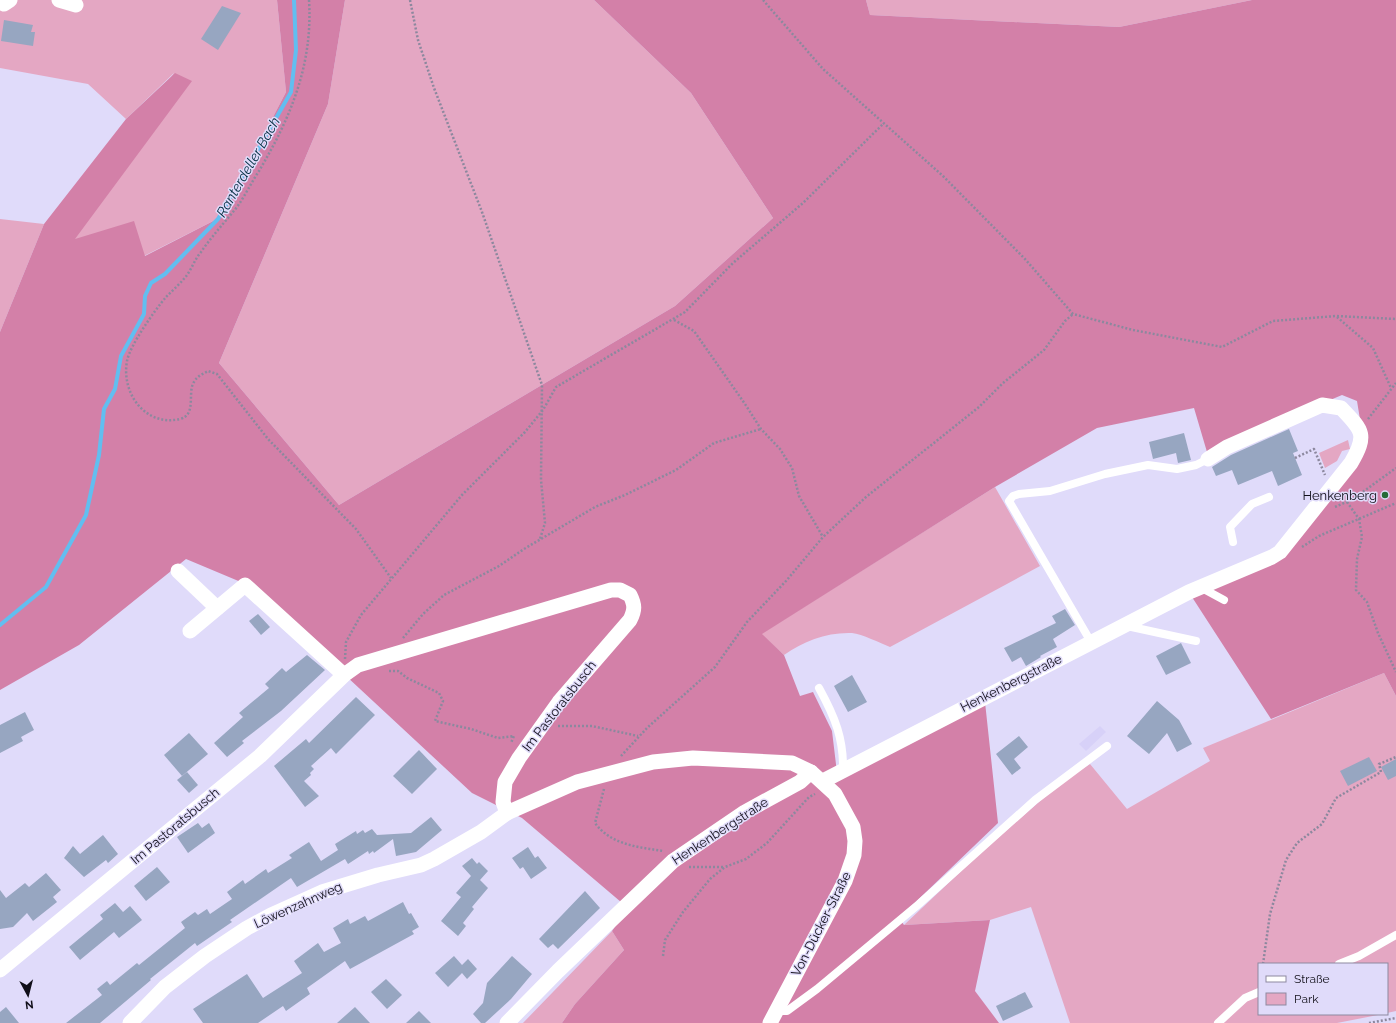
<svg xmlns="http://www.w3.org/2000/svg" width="1396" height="1023" viewBox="0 0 1396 1023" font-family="Raleway,sans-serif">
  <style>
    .built { fill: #d7d1f8 }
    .green { fill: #e4a7c3 }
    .forest { fill: #d380a8 }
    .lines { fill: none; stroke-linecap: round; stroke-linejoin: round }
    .stream { stroke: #62bef0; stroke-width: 4 }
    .building { fill: #97a6c1 }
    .path { stroke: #8c889e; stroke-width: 2.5; stroke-dasharray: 2 2; stroke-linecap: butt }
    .service { stroke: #fff; stroke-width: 8 }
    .minor { stroke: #fff; stroke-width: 15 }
    .poi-dot { fill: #256b37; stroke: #e0dbfa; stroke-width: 1.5 }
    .labels { text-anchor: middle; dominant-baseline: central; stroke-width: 3; stroke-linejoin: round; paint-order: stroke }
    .poi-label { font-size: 13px; fill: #110f19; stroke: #e0dbfa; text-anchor: end }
    .street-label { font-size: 13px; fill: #110f19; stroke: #e0dbfa }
    .water-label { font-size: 14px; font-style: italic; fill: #032e42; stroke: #e0dbfa }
  </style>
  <rect width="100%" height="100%" fill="#e0dbfa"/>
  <!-- built -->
  <polygon class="built" points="1100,726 1106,732 1086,751 1079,744"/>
  <!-- green -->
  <g class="green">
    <polygon points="0,0 277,0 286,92 221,217 144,256 74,239 174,73 126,119 88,84 0,68"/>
    <polygon points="345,0 594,0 691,93 773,218 675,306 339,505 219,363 328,104"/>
    <polygon points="866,0 1252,0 1119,27 870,15"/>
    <polygon points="0,219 44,224 0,332"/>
    <polygon points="1348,440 1350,449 1342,451 1337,461 1325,468 1319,453"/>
    <path d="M995 487 1040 566 890 647C880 643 862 634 852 633 827 632 804 641 784 655L761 634Z"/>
    <polygon points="1384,673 1396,696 1396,1011 1387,1013 1387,964 1259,964 1259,1014 1383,1014 1337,1023 1070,1023 1031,907 990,920 904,925 977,856 1039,802 1065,780 1090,764 1127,809 1210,761 1203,748"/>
    <polygon points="612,931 624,950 575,1004 562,1023 523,1023"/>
  </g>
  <!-- forest -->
  <polygon class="forest" points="277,0 345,0 328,104 219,363 339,505 675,306 773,218 691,93 594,0 866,0 870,15 1119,27 1252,0 1396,0 1396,696 1384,673 1271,719 1190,594 1259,566 1365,450 1357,401 1342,395 1207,452 1194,408 1097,428 995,487 762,634 784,655 800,696 813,692 832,731 838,781 985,702 998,823 899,918 904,925 990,920 975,991 999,1023 562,1023 575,1004 624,950 612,931 628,908 522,818 472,793 248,585 186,559 79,645 0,690 0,332 44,224 126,119 175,73 192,81 75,239 134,221 145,256 221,217 286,92"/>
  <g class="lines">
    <!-- stream -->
    <polyline class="stream" points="0,625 46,587 86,515 99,455 104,409 115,389 121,356 144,314 145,296 151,283 165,274 218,219 291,92 296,50 294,0"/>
  </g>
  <!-- building -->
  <g class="building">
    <polygon points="222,6 241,13 218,50 201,39"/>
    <polygon points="4,20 33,25 31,32 35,32 33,46 1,41"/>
    <polygon points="1289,429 1298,451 1293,453 1302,475 1278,486 1272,471 1238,485 1232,470 1216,476 1212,467 1231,455"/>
    <polygon points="1184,433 1191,460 1178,463 1176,453 1153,459 1149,442"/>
    <polygon points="1065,609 1075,625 1053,639 1057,647 1040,656 1041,657 1026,666 1021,657 1012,662 1004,648 1056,623 1052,616"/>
    <polygon points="258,614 270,627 261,635 249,621"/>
    <polygon points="1181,643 1191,663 1166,675 1156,656"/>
    <polygon points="307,655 325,670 281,711 242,741 244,743 227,757 214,743 243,717 239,713 269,688 265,684 282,668 286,672"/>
    <polygon points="852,675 867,702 848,712 834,686"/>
    <polygon points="356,697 375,715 336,754 331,748 311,766 314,769 310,773 311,775 304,781 319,796 305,807 274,766 306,739 309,743"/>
    <polygon points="1157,701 1179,720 1192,744 1177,752 1167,733 1149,754 1127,736"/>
    <polygon points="25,712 34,730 21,737 23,741 0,753 0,725"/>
    <polygon points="189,733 208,754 182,776 164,755"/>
    <polygon points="1019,736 1028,747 1014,759 1021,768 1012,775 996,754"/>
    <polygon points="419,750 437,769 412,794 393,776"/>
    <polygon points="1369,757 1377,771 1348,786 1340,771"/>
    <polygon points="1396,759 1396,776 1388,780 1381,767"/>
    <polygon points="187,772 198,785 189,793 177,780"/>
    <polygon points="431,817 442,830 416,852 396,856 393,839 374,853 373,851 369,854 368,851 348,864 345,859 297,887 291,878 230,920 232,922 197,946 195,943 150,979 151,980 100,1023 66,1023 102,995 97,989 107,981 110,985 137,963 139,965 185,928 181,922 195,912 198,915 207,909 210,914 232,899 227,892 243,880 245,884 266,869 268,873 292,858 289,855 309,842 321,861 338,850 335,844 356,831 357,834 363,830 365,833 372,829 377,835 411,833"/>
    <polygon points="198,823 202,828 209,823 215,833 188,853 177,837"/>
    <polygon points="103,835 118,854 108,863 106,860 84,877 64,858 73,846 80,854"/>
    <polygon points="528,847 535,858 538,856 547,868 531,879 523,867 520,869 512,858"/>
    <polygon points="472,858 477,864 479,862 488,871 480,880 488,888 472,907 474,909 463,923 466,926 458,936 441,921 461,897 456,893 471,876 462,866"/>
    <polygon points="157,867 170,882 146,901 134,886"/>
    <polygon points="46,873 61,890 53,897 57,902 33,921 27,913 13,927 0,929 0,890 6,898 25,883 29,887"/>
    <polygon points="585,891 600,908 558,949 553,944 548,948 539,939"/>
    <polygon points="403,902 409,914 411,913 419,927 412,931 414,934 350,969 345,961 307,988 310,994 286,1011 283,1006 258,1023 203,1023 193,1009 247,974 263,998 302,973 294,961 318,943 324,952 341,943 333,928 348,919 350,924 365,916 368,921"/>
    <polygon points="115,903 123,912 130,906 142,920 119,938 114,932 80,960 69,947 103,919 100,915"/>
    <polygon points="454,956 462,965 468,959 477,969 467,979 462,973 448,987 435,973"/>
    <polygon points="512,956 532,974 511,999 485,1023 481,1023 473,1014 483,1003 487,983"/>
    <polygon points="386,979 402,995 387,1009 371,992"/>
    <polygon points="1025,992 1033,1007 1003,1021 996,1006"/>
    <polygon points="6,1007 19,1023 0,1023 0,1012"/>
    <polygon points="355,1007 370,1023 337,1023"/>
    <polygon points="419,1011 431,1023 406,1023"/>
  </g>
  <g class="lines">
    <!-- path -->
    <g class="path">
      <path d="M309 0C313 64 291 117 259 171 251 183 245 196 237 207 225 222 212 236 201 252 195 259 192 268 187 275 181 283 173 290 166 297 155 310 130 345 127 361 121 394 146 427 180 419 197 415 187 392 194 382 197 376 203 374 208 371L217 374 268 439 356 529 391 578"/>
      <polyline points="410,0 418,40 434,88 482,212 542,385 541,480 545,523 540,539"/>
      <polyline points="763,0 823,69 943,176 1025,259 1073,314 1133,330 1222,347 1273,321 1336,316 1396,319"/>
      <polyline points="1337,317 1373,348 1391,388"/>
      <polyline points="674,320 694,331 745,404 761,429 780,449 792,468 799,496 823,537"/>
      <polyline points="1368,419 1396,383"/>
      <polyline points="1295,458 1314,449 1325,475"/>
      <polyline points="1347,502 1359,519 1362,537 1357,559 1356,590 1367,602 1378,633 1396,672"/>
      <polyline points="1335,507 1353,499 1396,468"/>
      <polyline points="1302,547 1319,536 1396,503"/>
      <polyline points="403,638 423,614 444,595 499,566 524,549 595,507 625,495 676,470 714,443 761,429"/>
      <polyline points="345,659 346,642 361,615 462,495 525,432 543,410 556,387 685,312 733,263 803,203 883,124"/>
      <polyline points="389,671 398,671 407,678 439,693 443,701 435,721 471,729 498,738 514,736 511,743"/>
      <polyline points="558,726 592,726 638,736"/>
      <polyline points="621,756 647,728 715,667 747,622 786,581 823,537 866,497 979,407 1003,383 1044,350 1065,321 1073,314"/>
      <path d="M604 789 595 823C611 845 638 847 663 851"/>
      <polyline points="689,867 725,867"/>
      <polyline points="663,956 665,940 683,912 710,879 725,867 746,859 767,843 809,797 815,794"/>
      <polyline points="1263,964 1270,914 1286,860 1297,843 1322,824 1336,798 1381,772 1379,764 1396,757"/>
      <polyline points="1369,1023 1396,1018"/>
    </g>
    <!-- service -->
    <g class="service">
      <polyline points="1233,542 1230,527 1252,504 1269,497"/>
      <polyline points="1200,587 1224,600"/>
      <polyline points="1127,626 1196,641"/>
      <polyline points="1091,642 1009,501 1013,496 1019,494 1050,491 1105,474 1148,465 1177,469 1196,465 1208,459"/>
      <path d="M819 688C835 717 844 739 843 772"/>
      <polyline points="1339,964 1359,956 1396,935"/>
      <polyline points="776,1011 787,1011 817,989 919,904 1035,800 1107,746"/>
      <polyline points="1218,1023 1245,998 1259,992"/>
    </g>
    <!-- minor -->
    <g class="minor">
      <polyline points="59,0 76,5"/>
      <polyline points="0,2 4,4 10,0"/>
      <polyline points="178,571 217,608"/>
      <polyline points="190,631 245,585 344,675"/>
      <path d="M823 781 1189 592 1272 557 1280 552 1351 463C1368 434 1362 430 1341 408L1322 405 1227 447 1208 459"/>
      <path d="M0 970 260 756 344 675 358 665 611 590H620L630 595C635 605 635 610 630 620L559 702 519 758 505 782 503 802 507 813"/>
      <polyline points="130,1023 165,987 205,956 247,928 271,915 322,892 378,875 421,865 434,859 481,832 507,813 577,782 653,762 693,758 792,763 811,772 835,794 853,827 855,841 854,855 845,881 770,1023"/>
      <polyline points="507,1023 558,971 673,861 745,812 800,782 811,772"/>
    </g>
  </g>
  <!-- markers -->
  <circle class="poi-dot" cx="1385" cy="495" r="4"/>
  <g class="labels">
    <!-- poi labels -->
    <g class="poi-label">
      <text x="1377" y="495">Henkenberg</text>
    </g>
    <!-- street labels -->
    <g class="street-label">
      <text transform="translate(1011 683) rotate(-27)">Henkenbergstraße</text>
      <text transform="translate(559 706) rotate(-52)">Im Pastoratsbusch</text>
      <text transform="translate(175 826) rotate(-40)">Im Pastoratsbusch</text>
      <text transform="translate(720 831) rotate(-33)">Henkenbergstraße</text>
      <text transform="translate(298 905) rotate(-24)">Löwenzahnweg</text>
      <text transform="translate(821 924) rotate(-63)">Von-Dücker-Straße</text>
    </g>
    <!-- water labels -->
    <g class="water-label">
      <text transform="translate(248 167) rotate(-60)">Ranterdeller Bach</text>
    </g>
  </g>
  <!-- legend -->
  <rect x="1258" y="963" width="130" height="52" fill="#e0dbfa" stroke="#8d89a0"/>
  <rect x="1266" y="976" width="20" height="6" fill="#ffffff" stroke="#8d89a0"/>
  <text x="1294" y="983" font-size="12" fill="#110f19">Straße</text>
  <rect x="1266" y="993" width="20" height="12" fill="#e4a7c3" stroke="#8d89a0"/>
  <text x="1294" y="1003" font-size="12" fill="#110f19">Park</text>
  <!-- north arrow -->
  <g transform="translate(28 995) rotate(173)" stroke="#e0dbfa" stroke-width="3" paint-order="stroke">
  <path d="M0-3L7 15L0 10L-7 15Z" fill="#110f19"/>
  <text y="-6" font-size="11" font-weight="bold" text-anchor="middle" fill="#110f19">N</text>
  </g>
</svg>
